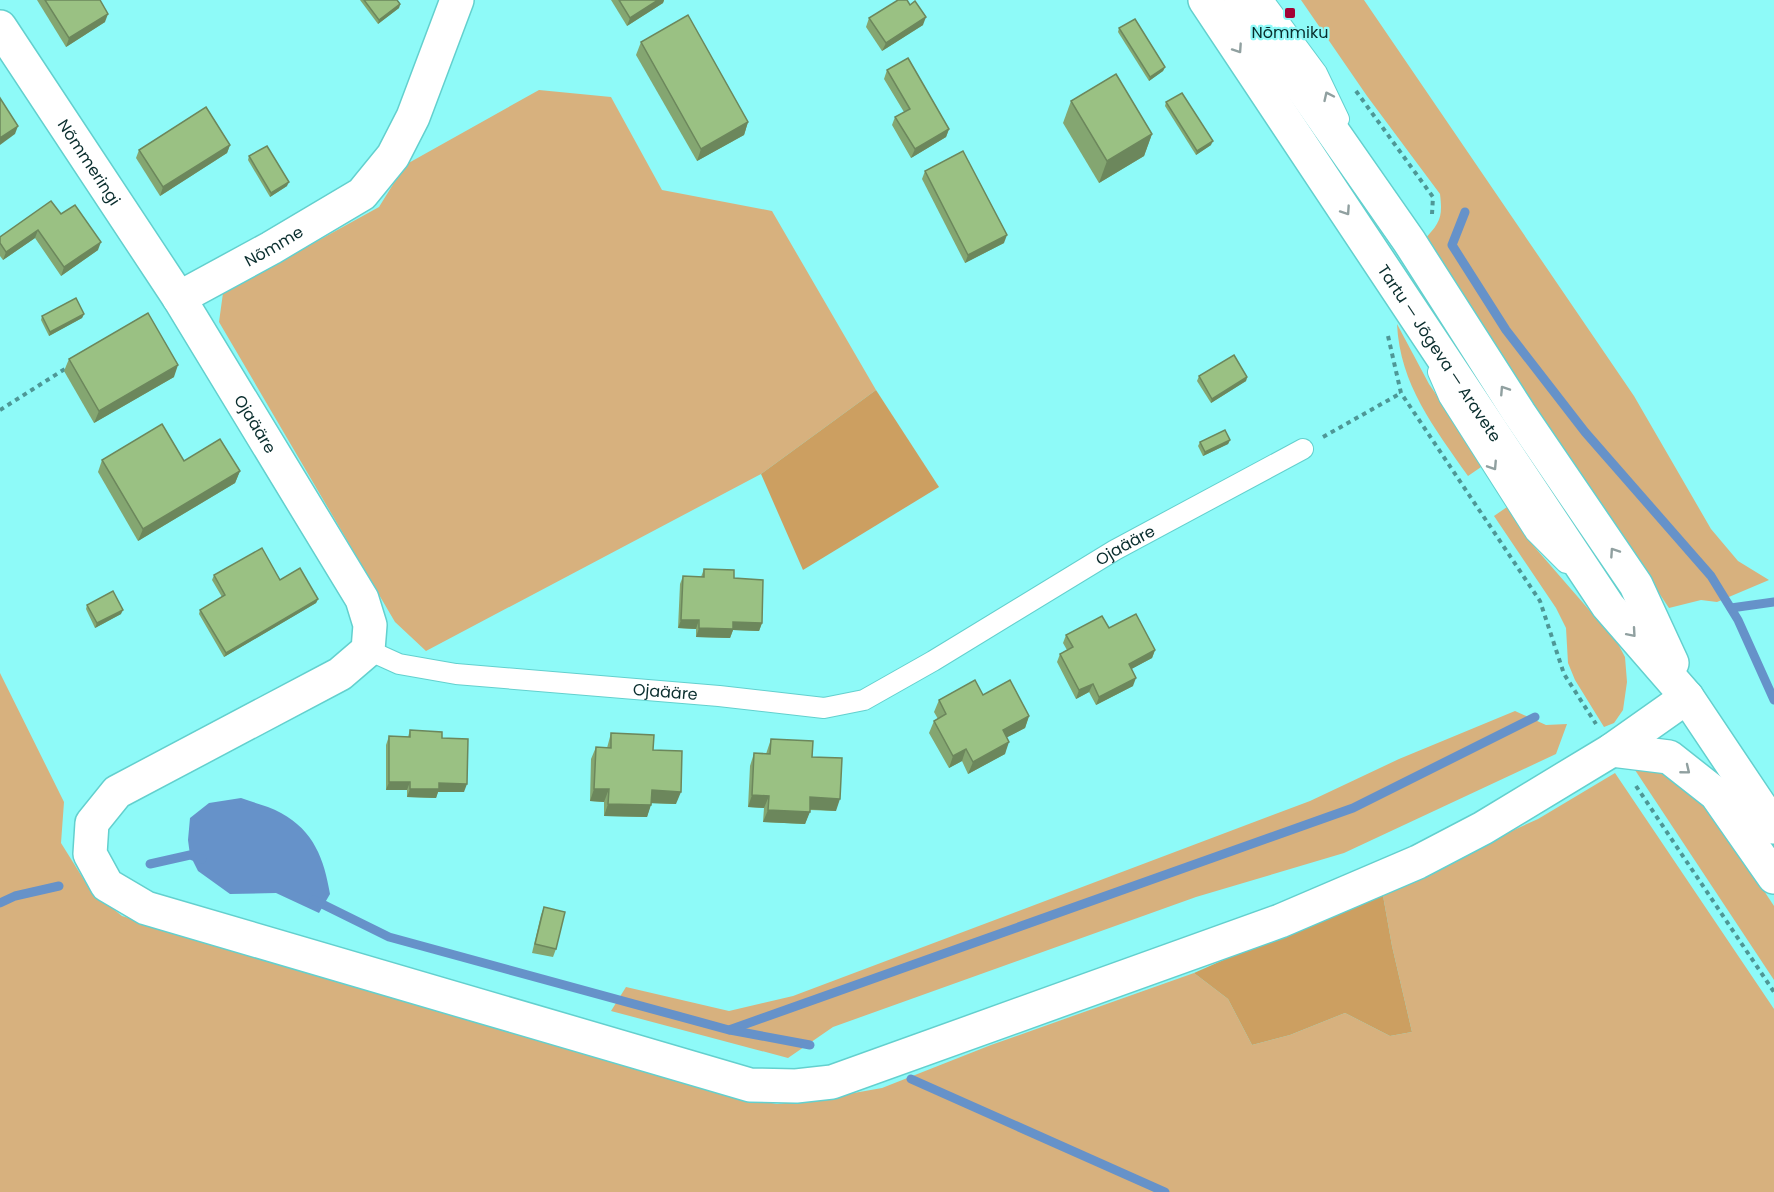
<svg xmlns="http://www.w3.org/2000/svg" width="1774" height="1192" viewBox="0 0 1774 1192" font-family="Poppins,sans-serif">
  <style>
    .green { fill: #d7b17e }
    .forest { fill: #cc9f61 }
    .water { fill: #6692c9 }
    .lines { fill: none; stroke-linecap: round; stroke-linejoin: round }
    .stream { stroke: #6692c9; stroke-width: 9 }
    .lane-casing { stroke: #63d0ce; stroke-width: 22 }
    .street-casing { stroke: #63d0ce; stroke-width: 36 }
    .secondary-casing { stroke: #63d0ce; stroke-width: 36 }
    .path { stroke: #4e9796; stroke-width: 4; stroke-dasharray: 4.5 4.5; stroke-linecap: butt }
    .lane { stroke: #fff; stroke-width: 20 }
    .street { stroke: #fff; stroke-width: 33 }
    .secondary { stroke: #fff; stroke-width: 33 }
    .wall { fill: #84a671 }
    .shaded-wall { fill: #6c875c }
    .building { fill: #9ac183; stroke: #6c875c; stroke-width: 1.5 }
    .oneway { stroke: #90a0a0 }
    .poi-dot { fill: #a30436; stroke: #8efaf8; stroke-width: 2 }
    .labels { text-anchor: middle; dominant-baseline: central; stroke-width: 4.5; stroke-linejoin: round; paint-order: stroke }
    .poi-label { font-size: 16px; fill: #092d2d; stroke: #8efaf8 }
    .street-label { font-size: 16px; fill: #092d2d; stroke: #8efaf8 }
  </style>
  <rect width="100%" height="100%" fill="#8efaf8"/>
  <!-- green -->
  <g class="green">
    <path d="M1301 0H1364L1634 396 1711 529 1738 561 1769 580 1717 602 1701 600 1669 608 1423 241C1440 223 1443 218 1440 194L1367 96Z"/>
    <polygon points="539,90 611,97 662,190 772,211 876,390 761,474 426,651 395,622 219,322 223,293 379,207 405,165"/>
    <path d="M1397 324 1429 384 1484 465 1468 476C1434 427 1400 385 1397 324Z"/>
    <polygon points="1507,507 1531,543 1617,642 1625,657 1627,682 1623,710 1614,723 1604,727 1575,680 1568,663 1566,628 1556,608 1494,516"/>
    <polygon points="0,673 64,802 61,843 91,891 122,916 718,1093 777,1104 820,1099 882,1088 991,1045 1194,973 1228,999 1252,1045 1290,1035 1345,1013 1390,1036 1412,1032 1392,946 1382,890 1538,819 1615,773 1774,1009 1774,1192 0,1192"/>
    <polygon points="1515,711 1546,725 1567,724 1556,754 1344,853 1196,897 833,1027 788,1058 611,1011 626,987 729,1011 793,996 1310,801 1399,759"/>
    <polygon points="1633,767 1652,769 1678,777 1700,794 1774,906 1774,980"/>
  </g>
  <!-- forest -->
  <g class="forest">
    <polygon points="876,390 939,487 803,570 761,474"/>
    <polygon points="1382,890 1392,946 1412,1032 1390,1036 1345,1013 1290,1035 1252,1045 1228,999 1194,973"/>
  </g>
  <!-- water -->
  <path class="water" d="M241 798C254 803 269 806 281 813 314 831 324 859 330 894L319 913 276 893 230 894 198 871 190 855 188 840 190 818 209 803Z"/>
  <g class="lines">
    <!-- stream -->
    <g class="stream">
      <polyline points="1465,212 1452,245 1506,330 1585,432 1711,576 1738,620 1774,700"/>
      <polyline points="1731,608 1774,602"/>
      <polyline points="150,864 190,855 202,859"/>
      <polyline points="314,900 389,937 729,1030 1353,808 1535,717"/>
      <polyline points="0,903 15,896 59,886"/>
      <polyline points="730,1030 810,1045"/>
      <polyline points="911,1079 1165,1192"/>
    </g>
    <!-- lane casing -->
    <g class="lane-casing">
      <g id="lane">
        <polyline points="1263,0 1317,73 1339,119"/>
        <polyline points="1438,372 1449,397 1535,532 1566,563"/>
        <path id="s1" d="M368 650 399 664 456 674 719 696 824 708 864 700 933 661 1115 550 1303 449"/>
      </g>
    </g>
    <!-- street casing -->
    <g class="street-casing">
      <g id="street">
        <path id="s2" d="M0 27 179 298 362 599 370 625 368 650 340 674 117 792 92 823 90 854 107 885 146 908 750 1085 796 1086 832 1082 1280 921 1418 862 1483 828 1612 750 1687 697"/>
        <path id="s3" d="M179 298 271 248 362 194 393 156 413 117 457 0"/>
      </g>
    </g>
    <!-- secondary casing -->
    <g class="secondary-casing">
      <g id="secondary">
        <path id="s4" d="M1205 0 1608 606 1687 697 1774 827"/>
        <polyline points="1241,0 1409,241 1519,413 1636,585 1672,663"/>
        <polyline points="1612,750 1669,757 1716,794 1774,877"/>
      </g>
    </g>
    <!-- path -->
    <g class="path">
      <polyline points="1356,91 1433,197 1432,214"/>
      <polyline points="1388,336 1401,393 1540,601 1564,674 1596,724"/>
      <polyline points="0,410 68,367"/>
      <polyline points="1323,437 1401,393"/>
      <polyline points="1636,786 1774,992"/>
    </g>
    <!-- lane -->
    <use href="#lane" class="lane"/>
    <!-- street -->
    <use href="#street" class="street"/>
    <!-- secondary -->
    <use href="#secondary" class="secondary"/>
  </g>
  <!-- wall -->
  <g class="wall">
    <polygon points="37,0 100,0 105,22 66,47"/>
    <polygon points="360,0 397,0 400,4 399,8 378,24"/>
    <polygon points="611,0 664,0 663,3 627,26"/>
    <polygon points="910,5 923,25 882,51 866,27 869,18"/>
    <polygon points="1119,28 1165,67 1163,71 1149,81 1118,32"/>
    <polygon points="641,42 748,122 744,135 697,161 636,55"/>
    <polygon points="887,70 949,129 946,137 911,158 892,125 895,117 904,112 884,79"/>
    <polygon points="1071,101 1152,134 1144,156 1099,183 1063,123"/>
    <polygon points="1166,102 1211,145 1196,155 1165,106"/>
    <polygon points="230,145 227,153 160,196 136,158 139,150"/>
    <polygon points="249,156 287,186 270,197 248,160"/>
    <polygon points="925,171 1004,243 965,263 922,179"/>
    <polygon points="61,214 98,250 61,276 35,238 3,260 0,256 0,237"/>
    <polygon points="84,314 82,318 49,336 41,320 42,316"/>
    <polygon points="69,359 174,377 94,423 64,371"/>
    <polygon points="1199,376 1247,377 1246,381 1211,403 1197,381"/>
    <polygon points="1230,440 1228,444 1203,456 1198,446 1200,442"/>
    <polygon points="102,460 184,461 240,471 235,483 138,541 98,472"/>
    <polygon points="704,569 734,578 762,623 759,631 733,630 730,638 696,637 696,629 678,628 680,584 683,576 701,577"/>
    <polygon points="214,575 280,580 318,599 316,603 224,657 199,614 200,610 222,597 212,580"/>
    <polygon points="87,605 121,614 95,628 86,609"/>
    <polygon points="1109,628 1155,650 1152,658 1131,669 1133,686 1096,705 1089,692 1076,699 1057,662 1060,654 1067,650 1063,643 1066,635"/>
    <polygon points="983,695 1029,716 1025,728 1007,737 1005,754 968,774 962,761 949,768 929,733 934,721 938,719 934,712 939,700"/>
    <polygon points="410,730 442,738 464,792 438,792 436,798 407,797 407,790 386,790 386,745 389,736 408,737"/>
    <polygon points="611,733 653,750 676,804 651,803 647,817 604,816 604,802 590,801 591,759 596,747 607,748"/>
    <polygon points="771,739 812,757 836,811 810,810 805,824 763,822 764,808 748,807 750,766 754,753 766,754"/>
    <polygon points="544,907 556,949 553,957 532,953 541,915"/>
  </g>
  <!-- shaded-wall -->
  <g class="shaded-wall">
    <polygon points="658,0 664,0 663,3 627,26 630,18"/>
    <polygon points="400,4 399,8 378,24 379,20"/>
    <polygon points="108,14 105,22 66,47 69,38"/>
    <polygon points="926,17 923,25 882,51 886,43"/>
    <polygon points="1165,67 1163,71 1149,81 1150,77"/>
    <polygon points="748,122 744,135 697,161 701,149"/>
    <polygon points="18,126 15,134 0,145 0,138"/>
    <polygon points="949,129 946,137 911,158 915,149"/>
    <polygon points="1152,134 1144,156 1099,183 1107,161"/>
    <polygon points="1213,141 1211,145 1196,155 1197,151"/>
    <polygon points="230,145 227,153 160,196 163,187"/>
    <polygon points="289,182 287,186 270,197 271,193"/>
    <polygon points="38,230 35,238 3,260 6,252"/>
    <polygon points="1007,235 1004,243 965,263 968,255"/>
    <polygon points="101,242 98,250 61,276 64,267"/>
    <polygon points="84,314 82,318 49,336 50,332"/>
    <polygon points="178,365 174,377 94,423 99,411"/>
    <polygon points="1247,377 1246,381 1211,403 1212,399"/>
    <polygon points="1230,440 1228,444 1203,456 1205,452"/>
    <polygon points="240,471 235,483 138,541 143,529"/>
    <polygon points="318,599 316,603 224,657 226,653"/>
    <polygon points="123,610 121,614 95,628 97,623"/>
    <polygon points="681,620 699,620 696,629 678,628"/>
    <polygon points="733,622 762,623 759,631 733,630 730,638 696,637 699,628"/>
    <polygon points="1155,650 1152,658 1126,672 1129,664"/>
    <polygon points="1136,678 1133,686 1096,705 1099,697"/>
    <polygon points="1093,684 1089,692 1076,699 1079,690"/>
    <polygon points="1029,716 1025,728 998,742 1003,730"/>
    <polygon points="1009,742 1005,754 968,774 973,762"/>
    <polygon points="966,749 962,761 949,768 953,756"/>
    <polygon points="389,782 410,782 407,790 386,790"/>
    <polygon points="439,783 467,784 464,792 438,792 436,798 407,797 410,789"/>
    <polygon points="594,789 609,789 604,802 590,801"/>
    <polygon points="652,790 681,792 676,804 647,803"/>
    <polygon points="752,795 769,796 764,808 748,807"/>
    <polygon points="810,797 840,799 836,811 806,809"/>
    <polygon points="608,804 651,805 647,817 604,816"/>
    <polygon points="768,810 810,812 805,824 763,822"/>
  </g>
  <!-- building -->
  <g class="building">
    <polygon points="45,0 100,0 108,14 69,38"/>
    <polygon points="364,0 397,0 400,4 379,20"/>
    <polygon points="619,0 658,0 630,18"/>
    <polygon points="898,0 907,0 910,5 915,1 926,17 886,43 869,18"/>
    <polygon points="688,15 748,122 701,149 641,42"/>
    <polygon points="1135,19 1165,67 1150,77 1119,28"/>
    <polygon points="908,58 949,129 915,149 895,117 910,109 887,70"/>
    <polygon points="1116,74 1152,134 1107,161 1071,101"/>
    <polygon points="1182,93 1213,141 1197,151 1166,102"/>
    <polygon points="0,98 18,126 0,138"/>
    <polygon points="206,107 230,145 163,187 139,150"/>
    <polygon points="267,146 289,182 271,193 249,156"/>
    <polygon points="963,151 1007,235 968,255 925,171"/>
    <polygon points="51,201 61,214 75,205 101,242 64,267 38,230 6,252 0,243 0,237"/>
    <polygon points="76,298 84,314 50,332 42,316"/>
    <polygon points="148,313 178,365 99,411 69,359"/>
    <polygon points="1234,355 1247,377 1212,399 1199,376"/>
    <polygon points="162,424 184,461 220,439 240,471 143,529 102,460"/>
    <polygon points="1225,430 1230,440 1205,452 1200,442"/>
    <polygon points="262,548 280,580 300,568 318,599 226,653 200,610 225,595 214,575"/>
    <polygon points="704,569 734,570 734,578 763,580 762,623 733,622 733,629 699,628 699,620 681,620 683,576 704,577"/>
    <polygon points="113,591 123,610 97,623 87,605"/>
    <polygon points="1136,614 1155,650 1129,664 1136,678 1099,697 1093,684 1079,690 1060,654 1073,647 1066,635 1102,616 1109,628"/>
    <polygon points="975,680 983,695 1010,680 1029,716 1003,730 1009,742 973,762 966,749 953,756 934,721 946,714 939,700"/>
    <polygon points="410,730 442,732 442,738 468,739 467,784 439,783 439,789 410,789 410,782 389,782 389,736 410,737"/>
    <polygon points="611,733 654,735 653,750 682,751 681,792 652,790 651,805 608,804 609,789 594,789 596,747 611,748"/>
    <polygon points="771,739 813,741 812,757 842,758 840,799 810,797 810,812 768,810 769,796 752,795 754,753 770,754"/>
    <polygon points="544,907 565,912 556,949 535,944"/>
  </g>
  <!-- one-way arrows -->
  <defs><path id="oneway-chevron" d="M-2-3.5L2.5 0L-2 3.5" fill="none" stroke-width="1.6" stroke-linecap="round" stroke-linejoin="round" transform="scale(1.5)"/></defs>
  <g class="oneway">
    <use href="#oneway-chevron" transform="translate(1238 49) rotate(56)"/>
    <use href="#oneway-chevron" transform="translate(1328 96) rotate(-115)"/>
    <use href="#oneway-chevron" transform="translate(1346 211) rotate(56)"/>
    <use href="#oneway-chevron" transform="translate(1504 390) rotate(-123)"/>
    <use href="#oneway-chevron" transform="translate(1493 466) rotate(57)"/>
    <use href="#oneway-chevron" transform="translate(1614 552) rotate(-124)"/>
    <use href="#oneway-chevron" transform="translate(1632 633) rotate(49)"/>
    <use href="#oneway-chevron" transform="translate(1686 770) rotate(39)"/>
  </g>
  <!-- markers -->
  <rect class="poi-dot" x="1284" y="7" width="12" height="12" rx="3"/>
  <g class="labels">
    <!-- poi labels -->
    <g class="poi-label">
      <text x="1290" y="32">Nõmmiku</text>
    </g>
    <!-- street labels -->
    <g class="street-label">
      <text stroke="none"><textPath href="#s2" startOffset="162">Nõmmeringi</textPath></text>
      <text stroke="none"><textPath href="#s3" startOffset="108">Nõmme</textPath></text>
      <text stroke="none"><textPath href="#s4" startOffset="424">Tartu — Jõgeva — Aravete</textPath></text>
      <text stroke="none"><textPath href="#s2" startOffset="472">Ojaääre</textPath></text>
      <text stroke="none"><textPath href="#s1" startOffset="806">Ojaääre</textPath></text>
      <text stroke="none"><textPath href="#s1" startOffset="302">Ojaääre</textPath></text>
    </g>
  </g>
</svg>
